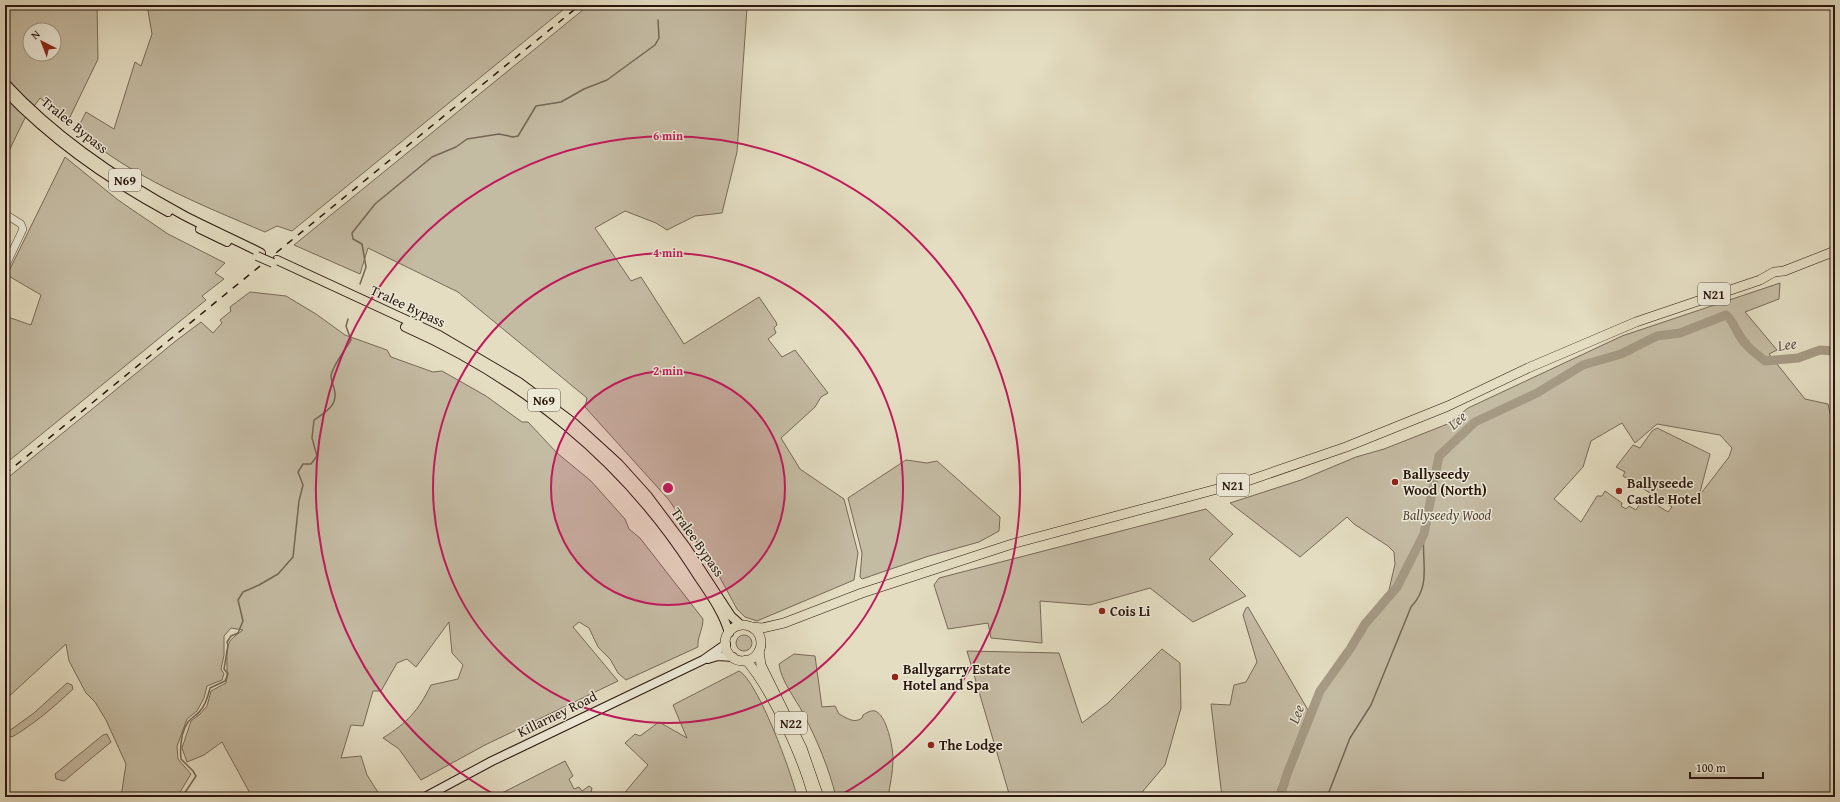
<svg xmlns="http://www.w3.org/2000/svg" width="1840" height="802" viewBox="0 0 1840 802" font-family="'Gentium Book Plus',serif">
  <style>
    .green { fill: #c4bba3; stroke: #776958; fill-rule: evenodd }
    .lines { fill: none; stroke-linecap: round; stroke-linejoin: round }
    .stream { stroke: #746654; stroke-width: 1.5 }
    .river { stroke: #a59a84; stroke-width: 9 }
    .tertiary-casing { stroke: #58483a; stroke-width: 8 }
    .secondary-casing { stroke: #2a170d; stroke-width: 10 }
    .primary-casing { stroke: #2a170d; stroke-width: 10 }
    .trunk-casing { stroke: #2a170d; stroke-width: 10 }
    .tertiary { stroke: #ede9d7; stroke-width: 7 }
    .secondary { stroke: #ede9d7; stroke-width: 8 }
    .primary { stroke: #e4ddc2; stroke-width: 8 }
    .trunk { stroke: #e4ddc2; stroke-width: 9 }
    .rail { stroke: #2a170d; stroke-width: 1.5; stroke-dasharray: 7 7; stroke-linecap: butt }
    .primary-bridge-casing { stroke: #2a170d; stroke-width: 10; stroke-linecap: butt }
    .primary-bridge { stroke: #e4ddc2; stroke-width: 8 }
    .ring { fill: none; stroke: #c2185b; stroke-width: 2 }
    .poi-dot { fill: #8f2418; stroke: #ede9d7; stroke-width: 1.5 }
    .labels { text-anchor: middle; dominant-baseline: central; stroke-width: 3; stroke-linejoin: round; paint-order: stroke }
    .shield { fill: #ede9d7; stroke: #64564a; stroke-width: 1 }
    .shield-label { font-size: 13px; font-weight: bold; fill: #2a170d }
    .street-label { font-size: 14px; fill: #2a170d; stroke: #ede9d7 }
    .poi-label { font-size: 14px; font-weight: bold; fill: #2a170d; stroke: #ede9d7; text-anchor: start }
    .park-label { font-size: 14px; font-style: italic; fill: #58483a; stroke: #ede9d7 }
    .water-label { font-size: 15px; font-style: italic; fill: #5b4b3d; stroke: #ede9d7 }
    .centre { fill: #c2185b; stroke: #ede9d7; stroke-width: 2 }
    .ring-label { font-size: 12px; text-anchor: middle; font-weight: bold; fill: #c2185b; stroke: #ede9d7; stroke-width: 3; stroke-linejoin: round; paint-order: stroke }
  </style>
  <rect width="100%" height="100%" fill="#e4ddc2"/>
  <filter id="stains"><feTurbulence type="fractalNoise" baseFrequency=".005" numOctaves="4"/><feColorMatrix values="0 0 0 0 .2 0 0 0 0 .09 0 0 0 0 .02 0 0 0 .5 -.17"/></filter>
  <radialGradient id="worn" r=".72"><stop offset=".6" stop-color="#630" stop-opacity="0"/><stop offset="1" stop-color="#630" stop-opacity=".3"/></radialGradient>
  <!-- green -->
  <g class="green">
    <path d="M5 5H97L98 59 69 119 40 98 24 120 5 159ZM30 30H54V54H30Z"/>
    <path d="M147 5H569L292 231 277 226 265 232C199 204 131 177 77 130L86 112 114 129 135 62 141 66 152 34Z"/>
    <polygon points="589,5 746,5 747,8 737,152 722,213 695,216 667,230 656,223 625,211 595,228 631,281 641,277 684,344 759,297 776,322 777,325 774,328 776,333 768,339 782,357 795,350 828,393 821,397 815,407 781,438 800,469 844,499 858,553 854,580 757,621 745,617 737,609 718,574 669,500 585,407 587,398 458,292 368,248 360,274 294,245"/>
    <polygon points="65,157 118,200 168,234 225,263 215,273 224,279 202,296 206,300 5,464 5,316 31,325 41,295 7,275"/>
    <path d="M1780 283 1779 299 1745 312 1777 350 1769 354 1805 399 1828 404 1832 422 1835 427V797H1276L1315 695 1347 650 1362 622 1389 590 1395 564 1394 552 1388 546 1354 524 1347 517 1300 557 1230 503 1301 480 1356 457 1384 449 1450 423 1468 408 1622 336ZM1622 423 1635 443 1657 424 1720 435 1732 448 1729 457 1699 496 1710 454 1657 428 1652 431 1640 448 1633 445 1616 467 1625 472 1623 476 1672 507 1668 512 1644 497 1636 510 1629 506 1626 509 1621 506 1622 503 1605 491 1602 496H1597L1581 522 1554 499 1583 467 1591 441Z"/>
    <path d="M250 292 286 296 316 314 345 335 387 350 391 357 433 372 442 371 486 396 522 422H528L557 453 591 481 625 519 629 529 640 538 703 619C703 630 697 637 698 647L626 680 618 673 610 659 598 647 589 628 579 622 573 627 618 681 485 745 421 780 399 749 383 738C408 722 418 711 431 685L458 679 463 665 452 653 449 622 416 667 407 659 397 663 381 691H373L363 726 351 725 341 758 361 756 367 775 381 797H252L222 742 204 755 187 762 182 748 191 721 200 714 207 706 211 691 226 683C229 672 224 651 230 641 233 637 239 633 243 630L231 628 224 636V655L221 669 224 674 222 680 207 686 204 698 197 711 187 719 177 746 178 759 191 774 177 797H121L126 764 106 720 95 702 86 693 69 661 66 644 5 700V480L177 340 201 322 213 333 222 323 220 320 231 311 230 307Z"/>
    <polygon points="906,460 927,463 937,461 1000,517 999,531 979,542 929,556 862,579 860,577 862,553 848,498"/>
    <polygon points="1206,509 1233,534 1209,559 1246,596 1193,622 1150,588 1090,605 1040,601 1042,643 991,638 988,623 948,629 934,585 939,578"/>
    <polygon points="1248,607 1308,710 1275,797 1222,797 1211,704 1230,705 1234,685 1246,682 1257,662 1243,615 1246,608"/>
    <circle cx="744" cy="643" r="8"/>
    <polygon points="1162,649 1180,663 1181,708 1165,765 1138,797 1010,797 967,651 1059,653 1082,723 1108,703"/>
    <path d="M794 654 815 656 822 707 835 706 839 714C847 718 854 724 862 718L863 715C866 713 871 710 875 711 887 715 893 748 893 759 893 772 890 785 888 797H836C829 768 817 740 803 713 795 698 781 681 779 664Z"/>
    <path d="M739 671C758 681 792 774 797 797H621L648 765 625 743 635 734 640 736 659 722 687 738 673 705Z"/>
    <path d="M67 683 72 685 73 689C54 707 34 724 12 737L9 736V731L34 713Z"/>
    <polygon points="107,734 111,742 64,781 56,779 55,774 103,735"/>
    <polygon points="565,761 573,776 569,779 574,789 579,787 582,791 589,786 592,788 590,796 593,797 494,797"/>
  </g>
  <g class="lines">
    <!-- stream -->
    <g class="stream">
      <polyline points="360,284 366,267 362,244 353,239 352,233 375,204 432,157 456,147 467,139 499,134 513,137 518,136 536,106 561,102 584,89 607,80 655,45 659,38 658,20"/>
      <path d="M182 797 196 776 193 771 181 759C180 747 181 732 188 722 191 718 197 715 200 711 206 705 208 696 210 688L225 681 228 674 224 669 228 645 227 642 231 636 238 633 243 621 238 600 243 592 259 585 278 574 293 557 299 501 303 485 298 472 303 464H311L317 456 312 438 314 420C326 412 339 405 334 388 333 385 331 379 331 376 332 366 346 349 351 340L346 326 348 319"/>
      <path d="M1327 797 1350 738 1371 705 1411 607C1432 585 1421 562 1424 534"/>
    </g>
    <!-- river -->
    <path class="river" d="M1280 797 1287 774 1320 691 1350 649 1365 624 1397 587 1424 534 1439 456 1475 422 1537 393 1583 365 1621 354 1657 336 1680 333 1726 315C1731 318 1734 326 1737 331 1743 344 1754 352 1765 361L1798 358 1820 350 1835 351"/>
    <!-- tertiary casing -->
    <g class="tertiary-casing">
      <polyline id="tertiary" points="5,214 21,224 23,229 5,267"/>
    </g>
    <!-- secondary casing -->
    <g class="secondary-casing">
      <g id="secondary">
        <polyline points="708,659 718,656 733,657"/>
        <polyline points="425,797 492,761 703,660 726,644"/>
      </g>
    </g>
    <!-- primary casing -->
    <g class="primary-casing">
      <g id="primary">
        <path d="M5 83C55 137 120 181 185 216 210 229 236 240 261 253"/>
        <path d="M5 91C52 140 109 180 168 212"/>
        <polyline points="200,229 227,242"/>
        <polyline points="277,260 439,335 519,382 574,423 619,464 647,495 686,547 731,616 741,625"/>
        <path d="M405 327C522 379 622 459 692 567 705 588 722 608 729 633"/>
      </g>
    </g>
    <!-- trunk casing -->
    <g class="trunk-casing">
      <g id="trunk">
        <circle cx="743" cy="643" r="18"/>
        <polyline points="752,627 762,628 784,623 862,593 1012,544 1247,481 1346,447 1448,406 1528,368 1636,322 1760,280 1774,272 1784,271 1835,251"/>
        <polyline points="759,651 761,665 802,748 819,797"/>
        <path d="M746 660C772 690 803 758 813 797"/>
      </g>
    </g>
    <!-- tertiary -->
    <use href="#tertiary" class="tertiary"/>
    <!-- secondary -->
    <use href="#secondary" class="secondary"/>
    <!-- primary -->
    <use href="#primary" class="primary"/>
    <!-- trunk -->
    <use href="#trunk" class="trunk"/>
    <!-- rail -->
    <polyline class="rail" points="5,474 580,5"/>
    <!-- primary-bridge casing -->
    <g class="primary-bridge-casing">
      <polyline id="primary-bridge" points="257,256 273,263"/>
    </g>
    <!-- primary-bridge -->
    <use href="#primary-bridge" class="primary-bridge"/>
  </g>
  <!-- distance rings -->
  <circle cx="668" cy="488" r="117" fill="#c2185b" fill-opacity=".12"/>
  <g class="ring">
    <circle cx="668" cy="488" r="117"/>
    <circle cx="668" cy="488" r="235"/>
    <path d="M497 796A352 352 0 1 1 839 796"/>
  </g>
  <!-- markers -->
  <g class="poi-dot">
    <circle cx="1395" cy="482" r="4"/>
    <circle cx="1619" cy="491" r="4"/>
    <circle cx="1102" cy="611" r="4"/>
    <circle cx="895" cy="677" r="4"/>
    <circle cx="931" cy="745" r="4"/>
  </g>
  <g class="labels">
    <!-- shield labels -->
    <g class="shield">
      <rect x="109" y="169" width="32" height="22" rx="3"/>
      <rect x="1698" y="283" width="32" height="22" rx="3"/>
      <rect x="528" y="389" width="32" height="22" rx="3"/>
      <rect x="1217" y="474" width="32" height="22" rx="3"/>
      <rect x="775" y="712" width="32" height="22" rx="3"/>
    </g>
    <g class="shield-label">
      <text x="125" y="180">N69</text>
      <text x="1714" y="294">N21</text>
      <text x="544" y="400">N69</text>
      <text x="1233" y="485">N21</text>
      <text x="791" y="723">N22</text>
    </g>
    <!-- street labels -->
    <g class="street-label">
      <text transform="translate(75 125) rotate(39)">Tralee Bypass</text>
      <text transform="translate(408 306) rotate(25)">Tralee Bypass</text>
      <text transform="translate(698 542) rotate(55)">Tralee Bypass</text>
      <text transform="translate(557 714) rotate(-26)">Killarney Road</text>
    </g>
    <!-- poi labels -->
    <g class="poi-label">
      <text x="1403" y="474">Ballyseedy<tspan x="1403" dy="16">Wood (North)</tspan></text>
      <text x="1627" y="483">Ballyseede<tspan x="1627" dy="16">Castle Hotel</tspan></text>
      <text x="1110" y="611">Cois Li</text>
      <text x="903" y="669">Ballygarry Estate<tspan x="903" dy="16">Hotel and Spa</tspan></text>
      <text x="939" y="745">The Lodge</text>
    </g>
    <!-- park labels -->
    <g class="park-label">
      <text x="1447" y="515">Ballyseedy Wood</text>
    </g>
    <!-- water labels -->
    <g class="water-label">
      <text transform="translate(1787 344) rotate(-9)">Lee</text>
      <text transform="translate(1457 420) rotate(-42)">Lee</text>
      <text transform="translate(1296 714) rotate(-69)">Lee</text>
    </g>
  </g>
  <circle cx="668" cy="488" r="6" class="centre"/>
  <g class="ring-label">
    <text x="668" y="140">6 min</text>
    <text x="668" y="257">4 min</text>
    <text x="668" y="375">2 min</text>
  </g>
  <!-- margin -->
  <rect width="1840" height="802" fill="none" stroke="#e4ddc2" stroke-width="20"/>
  <rect x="6" y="6" width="1828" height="790" fill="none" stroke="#2a170d" stroke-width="2"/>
  <rect x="10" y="10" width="1820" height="782" fill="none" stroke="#2a170d"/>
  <!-- north arrow -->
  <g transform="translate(42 42) rotate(318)"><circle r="19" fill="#ede9d7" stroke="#9f9586"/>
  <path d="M0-3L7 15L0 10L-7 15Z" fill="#8f2418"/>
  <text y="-6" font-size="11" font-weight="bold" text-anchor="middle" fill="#2a170d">N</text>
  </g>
  <!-- scale -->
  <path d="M1690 772v6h73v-6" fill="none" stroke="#2a170d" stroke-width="2"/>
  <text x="1696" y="772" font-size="12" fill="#2a170d" stroke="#ede9d7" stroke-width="3" paint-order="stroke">100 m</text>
  <rect width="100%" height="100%" filter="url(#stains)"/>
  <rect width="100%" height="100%" fill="url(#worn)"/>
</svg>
